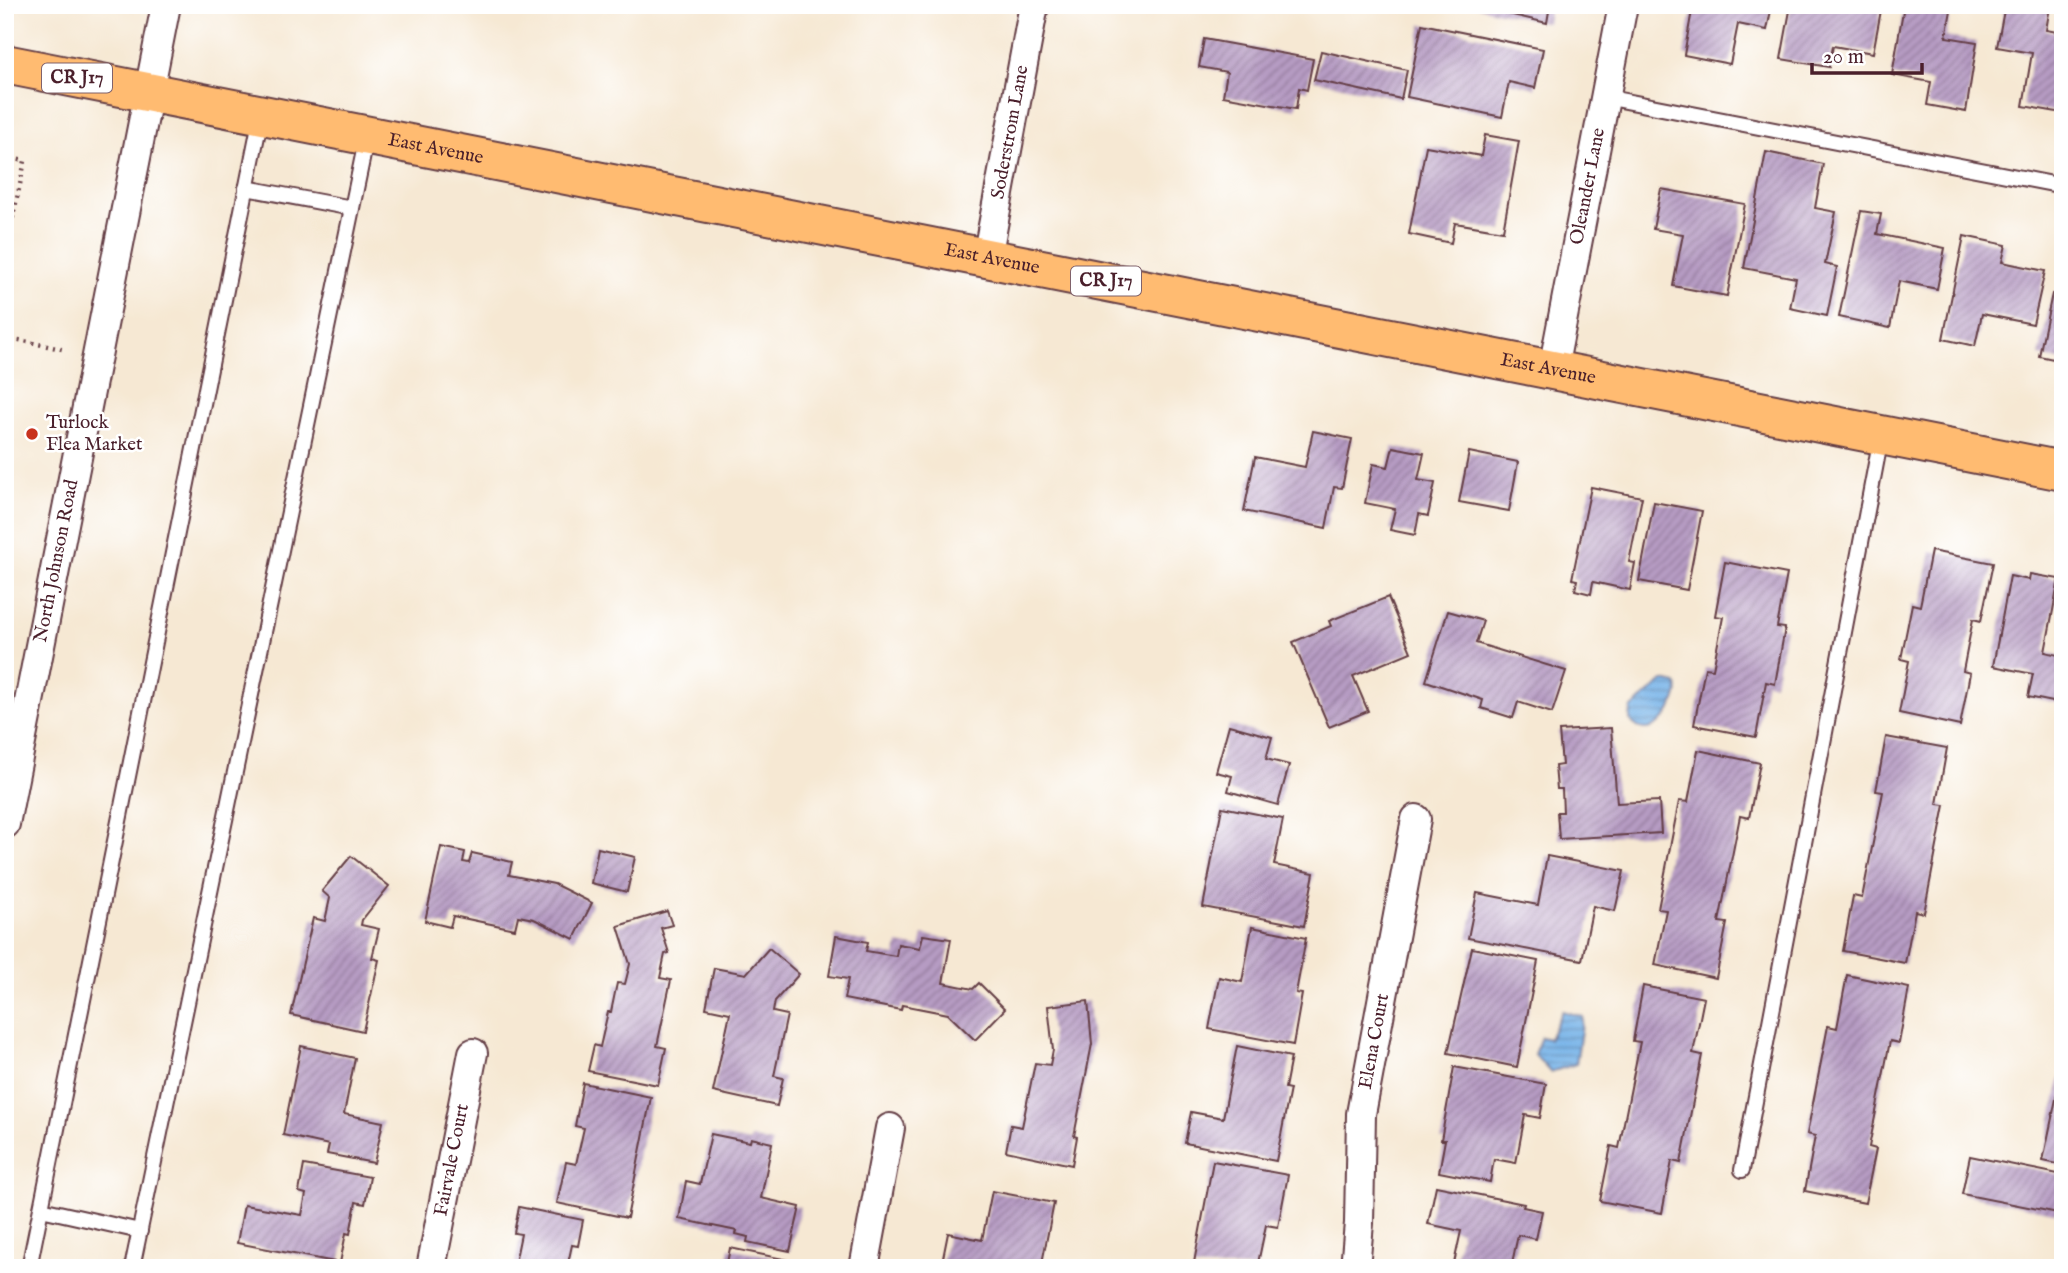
<svg xmlns="http://www.w3.org/2000/svg" width="2068" height="1273" viewBox="0 0 2068 1273" font-family="'IM FELL English',serif">
  <style>
    .water { fill: url(#water-rules); stroke: #60688a; stroke-width: 2 }
    .building { fill: url(#building-hatch) }
    .lines { fill: none; stroke-linecap: round; stroke-linejoin: round }
    .service-casing { stroke: #643d44; stroke-width: 18 }
    .minor-casing { stroke: #643d44; stroke-width: 32 }
    .primary-casing { stroke: #643d44; stroke-width: 42 }
    .path { stroke: #643d44; stroke-width: 4.5; stroke-dasharray: 2 5; stroke-linecap: butt }
    .service { stroke: #fff; stroke-width: 14 }
    .minor { stroke: #fff; stroke-width: 28 }
    .primary { stroke: #ffbb71; stroke-width: 38 }
    .poi-dot { fill: #c8321e; stroke: #fff; stroke-width: 2.5 }
    .labels { text-anchor: middle; dominant-baseline: central; stroke-width: 5; stroke-linejoin: round; paint-order: stroke }
    .shield { fill: #fff; stroke: #80626b; stroke-width: 2 }
    .shield-label { font-size: 18px; font-weight: bold; fill: #4a1f2b }
    .street-label { font-size: 19px; fill: #4a1f2b; stroke: #fff }
    .poi-label { font-size: 19px; fill: #4a1f2b; stroke: #fff; text-anchor: start }
  </style>
  <defs>
    <pattern id="water-rules" width="6" height="5" patternUnits="userSpaceOnUse" patternTransform="scale(1.75)"><rect width="6" height="5" fill="#75b2e8"/><path d="M0 2.5h6" fill="none" stroke="#6290bc"/></pattern>
    <pattern id="building-hatch" width="6" height="6" patternUnits="userSpaceOnUse" patternTransform="scale(1.75)"><rect width="6" height="6" fill="#b69bc3"/><path d="M-1 1l2-2M0 6l6-6M5 7l2-2" fill="none" stroke="#967e9f"/></pattern>
  </defs>
  <rect width="100%" height="100%" fill="#fff"/>
  <filter id="ink" filterUnits="userSpaceOnUse"><feTurbulence type="fractalNoise" baseFrequency=".0143" numOctaves="2"/><feDisplacementMap in="SourceGraphic" scale="14" xChannelSelector="R" yChannelSelector="G"/><feConvolveMatrix kernelMatrix="1 2 1 2 8 2 1 2 1" color-interpolation-filters="sRGB"/></filter>
  <filter id="wash" filterUnits="userSpaceOnUse"><feTurbulence type="fractalNoise" baseFrequency=".00686" numOctaves="4" result="noise"/><feDisplacementMap in="SourceGraphic" scale="28" xChannelSelector="R" yChannelSelector="G"/><feGaussianBlur stdDeviation="1.57" result="paint"/><feColorMatrix in="noise" values="0 0 0 0 0 0 0 0 0 0 0 0 0 0 0 0 0 1.4 0 .05"/><feComposite in="paint" operator="in"/></filter>
  <g filter="url(#wash)">
    <rect width="100%" height="100%" fill="#f6e8d3"/>
    <!-- water -->
    <g class="water">
      <path d="M1663 681 1677 684C1683 700 1652 749 1630 720L1631 709Z"/>
      <polygon points="1562,1011 1583,1017 1576,1064 1550,1072 1534,1054 1541,1037 1549,1039"/>
    </g>
    <g id="blocks">
      <!-- building -->
      <g class="building">
        <polygon points="1470,5 1550,5 1547,23"/>
        <polygon points="1693,5 1772,5 1767,30 1738,24 1730,64 1684,55"/>
        <polygon points="1791,5 1882,5 1873,53 1833,46 1829,67 1781,59"/>
        <polygon points="1904,5 1952,5 1946,37 1977,42 1966,112 1927,105 1931,82 1892,75"/>
        <polygon points="2005,5 2050,7 2046,30 2063,33 2063,113 2023,106 2032,53 1997,47"/>
        <polygon points="1422,24 1543,49 1535,88 1509,82 1502,117 1407,97"/>
        <polygon points="1204,39 1313,59 1307,90 1299,88 1296,109 1223,96 1227,72 1199,67"/>
        <polygon points="1321,51 1407,70 1401,99 1314,80"/>
        <polygon points="1485,135 1519,141 1503,231 1455,223 1451,243 1409,234 1426,146 1481,156"/>
        <polygon points="1766,152 1823,164 1815,208 1836,212 1825,264 1837,267 1827,316 1790,308 1796,278 1744,268"/>
        <polygon points="1661,189 1745,204 1727,296 1673,286 1683,234 1653,229"/>
        <polygon points="1861,211 1881,214 1877,234 1945,248 1937,289 1899,281 1890,328 1839,317"/>
        <polygon points="1964,236 2006,245 2002,262 2045,271 2033,324 1982,314 1975,346 1943,339"/>
        <polygon points="2052,294 2063,296 2063,361 2039,356"/>
        <polygon points="1313,431 1352,439 1342,488 1334,487 1326,528 1244,511 1255,457 1305,467"/>
        <polygon points="1393,447 1424,453 1418,480 1435,483 1428,516 1419,514 1415,535 1390,530 1395,509 1365,503 1373,464 1388,467"/>
        <polygon points="1469,452 1518,462 1509,511 1459,502"/>
        <polygon points="1591,487 1642,497 1629,562 1635,563 1630,590 1593,582 1591,594 1575,590 1577,580 1572,579"/>
        <polygon points="1654,502 1702,511 1687,590 1639,581"/>
        <polygon points="1931,551 1993,563 1981,621 1973,619 1963,671 1970,673 1960,726 1899,713 1909,661 1901,659 1912,604 1920,606"/>
        <polygon points="1725,562 1787,574 1777,627 1785,628 1775,684 1766,682 1756,737 1694,725 1705,668 1713,669 1723,617 1715,616"/>
        <polygon points="2030,574 2059,579 2045,652 2063,656 2063,704 2028,697 2033,674 1993,666 2010,576 2029,580"/>
        <polygon points="1388,597 1411,652 1353,676 1368,711 1329,727 1293,642 1331,626 1329,621"/>
        <polygon points="1448,611 1483,621 1476,643 1566,671 1552,713 1518,702 1513,718 1481,708 1483,700 1426,681"/>
        <polygon points="1229,725 1272,737 1266,759 1289,765 1278,805 1228,791 1232,776 1216,772"/>
        <polygon points="1611,728 1617,803 1659,801 1661,833 1559,839 1557,812 1563,812 1562,789 1557,789 1555,766 1562,765 1559,731"/>
        <polygon points="1886,737 1947,748 1937,804 1945,805 1924,913 1915,911 1905,963 1843,951 1853,896 1862,898 1883,792 1876,791"/>
        <polygon points="1698,750 1760,763 1749,818 1740,816 1719,922 1727,923 1716,978 1655,965 1666,910 1658,909 1679,801 1688,802"/>
        <polygon points="1222,807 1283,819 1274,865 1314,873 1304,926 1203,907"/>
        <polygon points="441,847 465,852 463,862 469,863 472,853 512,862 509,875 554,884 592,903 574,939 534,919 518,916 515,929 453,916 450,927 425,921"/>
        <polygon points="598,848 635,857 627,892 591,883"/>
        <polygon points="351,856 389,886 362,920 361,925 379,929 372,958 379,960 363,1031 291,1015 313,918 325,921 330,898 322,891"/>
        <polygon points="1547,856 1624,871 1615,911 1593,906 1582,960 1468,938 1477,893 1538,905"/>
        <polygon points="667,911 672,925 661,928 669,953 665,954 660,978 671,980 657,1046 666,1048 658,1085 588,1071 594,1045 600,1047 608,1012 611,1012 617,983 625,984 630,964 618,926"/>
        <polygon points="1252,927 1306,938 1296,993 1302,994 1293,1045 1209,1029 1219,977 1242,982"/>
        <polygon points="923,935 951,939 943,983 973,989 979,983 1005,1009 975,1040 948,1014 902,1005 901,1010 844,999 848,979 829,976 836,936 868,942 866,951 896,956 898,944 920,948"/>
        <polygon points="769,948 799,974 775,1001 773,1012 787,1015 774,1076 783,1078 777,1106 713,1092 730,1013 706,1008 714,968 746,974"/>
        <polygon points="1472,948 1538,961 1517,1067 1448,1053"/>
        <polygon points="1847,975 1909,988 1899,1043 1890,1041 1869,1147 1876,1149 1865,1203 1805,1191 1815,1136 1807,1134 1828,1026 1837,1028"/>
        <polygon points="1643,986 1704,998 1693,1053 1702,1055 1681,1163 1672,1161 1662,1213 1600,1201 1611,1146 1619,1148 1640,1042 1633,1041"/>
        <polygon points="1088,1001 1092,1044 1074,1136 1077,1137 1072,1165 1006,1151 1011,1125 1022,1127 1035,1063 1050,1065 1053,1050 1048,1006"/>
        <polygon points="301,1046 355,1058 344,1114 383,1122 374,1163 327,1154 329,1145 283,1135"/>
        <polygon points="1237,1046 1291,1057 1285,1088 1290,1089 1276,1161 1185,1143 1191,1112 1223,1118"/>
        <polygon points="1454,1067 1546,1084 1540,1118 1525,1115 1516,1163 1494,1159 1490,1182 1439,1172 1445,1140 1441,1140"/>
        <polygon points="2062,1070 2063,1070 2063,1165 2043,1161"/>
        <polygon points="583,1083 651,1097 627,1218 557,1203 566,1162 576,1164 584,1128 575,1126"/>
        <polygon points="711,1134 750,1142 751,1138 772,1143 761,1198 800,1207 790,1251 747,1242 748,1237 736,1234 737,1231 679,1219 686,1181 700,1184"/>
        <polygon points="1970,1156 2063,1175 2063,1214 1962,1194"/>
        <polygon points="1213,1161 1288,1175 1278,1227 1266,1225 1257,1268 1193,1268"/>
        <polygon points="304,1165 370,1177 365,1204 356,1202 350,1234 346,1233 340,1263 237,1243 244,1205 302,1215 306,1194 299,1192"/>
        <polygon points="1436,1186 1524,1204 1523,1207 1542,1211 1536,1239 1518,1235 1511,1268 1453,1268 1461,1231 1428,1224"/>
        <polygon points="992,1191 1054,1203 1041,1268 941,1268 948,1233 982,1240"/>
        <polygon points="519,1207 583,1220 578,1246 572,1245 567,1268 514,1268 521,1234 514,1233"/>
        <polygon points="730,1248 788,1260 786,1268 726,1268"/>
      </g>
    </g>
  </g>
  <g filter="url(#ink)">
    <use href="#blocks" fill-opacity="0" stroke="#643d44" stroke-width="2"/>
    <g class="lines">
      <!-- service casing -->
      <g class="service-casing">
        <g id="service">
          <polyline points="1605,97 2063,186"/>
          <polyline points="246,188 352,208"/>
          <polyline points="1742,1170 1881,437"/>
          <polyline points="41,1209 140,1231"/>
          <polyline points="29,1268 261,116"/>
          <polyline points="132,1268 367,136"/>
        </g>
      </g>
      <!-- minor casing -->
      <g class="minor-casing">
        <g id="minor">
          <path id="s1" d="M987 258 1034 5"/>
          <path id="s2" d="M1553 369 1623 5"/>
          <path id="s3" d="M5 824 166 5"/>
          <path id="s4" d="M431 1268 473 1053"/>
          <polyline points="864,1268 890,1128"/>
          <path id="s5" d="M1355 1268 1359 1223 1361 1114 1416 819"/>
        </g>
      </g>
      <!-- primary casing -->
      <g class="primary-casing">
        <g id="primary">
          <path id="s6" d="M5 64 2063 471"/>
        </g>
      </g>
      <!-- path -->
      <g class="path">
        <polyline points="5,157 25,161 5,254"/>
        <polyline points="5,337 66,350"/>
      </g>
      <!-- service -->
      <use href="#service" class="service"/>
      <!-- minor -->
      <use href="#minor" class="minor"/>
      <!-- primary -->
      <use href="#primary" class="primary"/>
    </g>
  </g>
  <!-- markers -->
  <circle class="poi-dot" cx="32" cy="434" r="7"/>
  <g class="labels">
    <!-- shield labels -->
    <g class="shield">
      <rect x="42" y="63.5" width="70" height="29" rx="5"/>
      <rect x="1071" y="266.5" width="70" height="29" rx="5"/>
    </g>
    <g class="shield-label">
      <text x="77" y="78">CR J17</text>
      <text x="1106" y="281">CR J17</text>
    </g>
    <!-- street labels -->
    <g class="street-label">
      <text stroke="none"><textPath href="#s1" startOffset="128">Soderstrom Lane</textPath></text>
      <text stroke="none"><textPath href="#s6" startOffset="439">East Avenue</textPath></text>
      <text stroke="none"><textPath href="#s2" startOffset="186">Oleander Lane</textPath></text>
      <text stroke="none"><textPath href="#s6" startOffset="1006">East Avenue</textPath></text>
      <text stroke="none"><textPath href="#s6" startOffset="1573">East Avenue</textPath></text>
      <text stroke="none"><textPath href="#s3" startOffset="268">North Johnson Road</textPath></text>
      <text stroke="none"><textPath href="#s5" startOffset="228">Elena Court</textPath></text>
      <text stroke="none"><textPath href="#s4" startOffset="110">Fairvale Court</textPath></text>
    </g>
    <!-- poi labels -->
    <g class="poi-label">
      <text x="46" y="423">Turlock<tspan x="46" dy="22">Flea Market</tspan></text>
    </g>
  </g>
  <!-- margin -->
  <rect width="2068" height="1273" fill="none" stroke="#fff" stroke-width="28"/>
  <!-- scale -->
  <path d="M1812 63v10h110v-10" fill="none" stroke="#4a1f2b" stroke-width="3.5"/>
  <text x="1823" y="63" font-size="21" fill="#4a1f2b" stroke="#ffffff" stroke-width="5" paint-order="stroke">20 m</text>
</svg>
